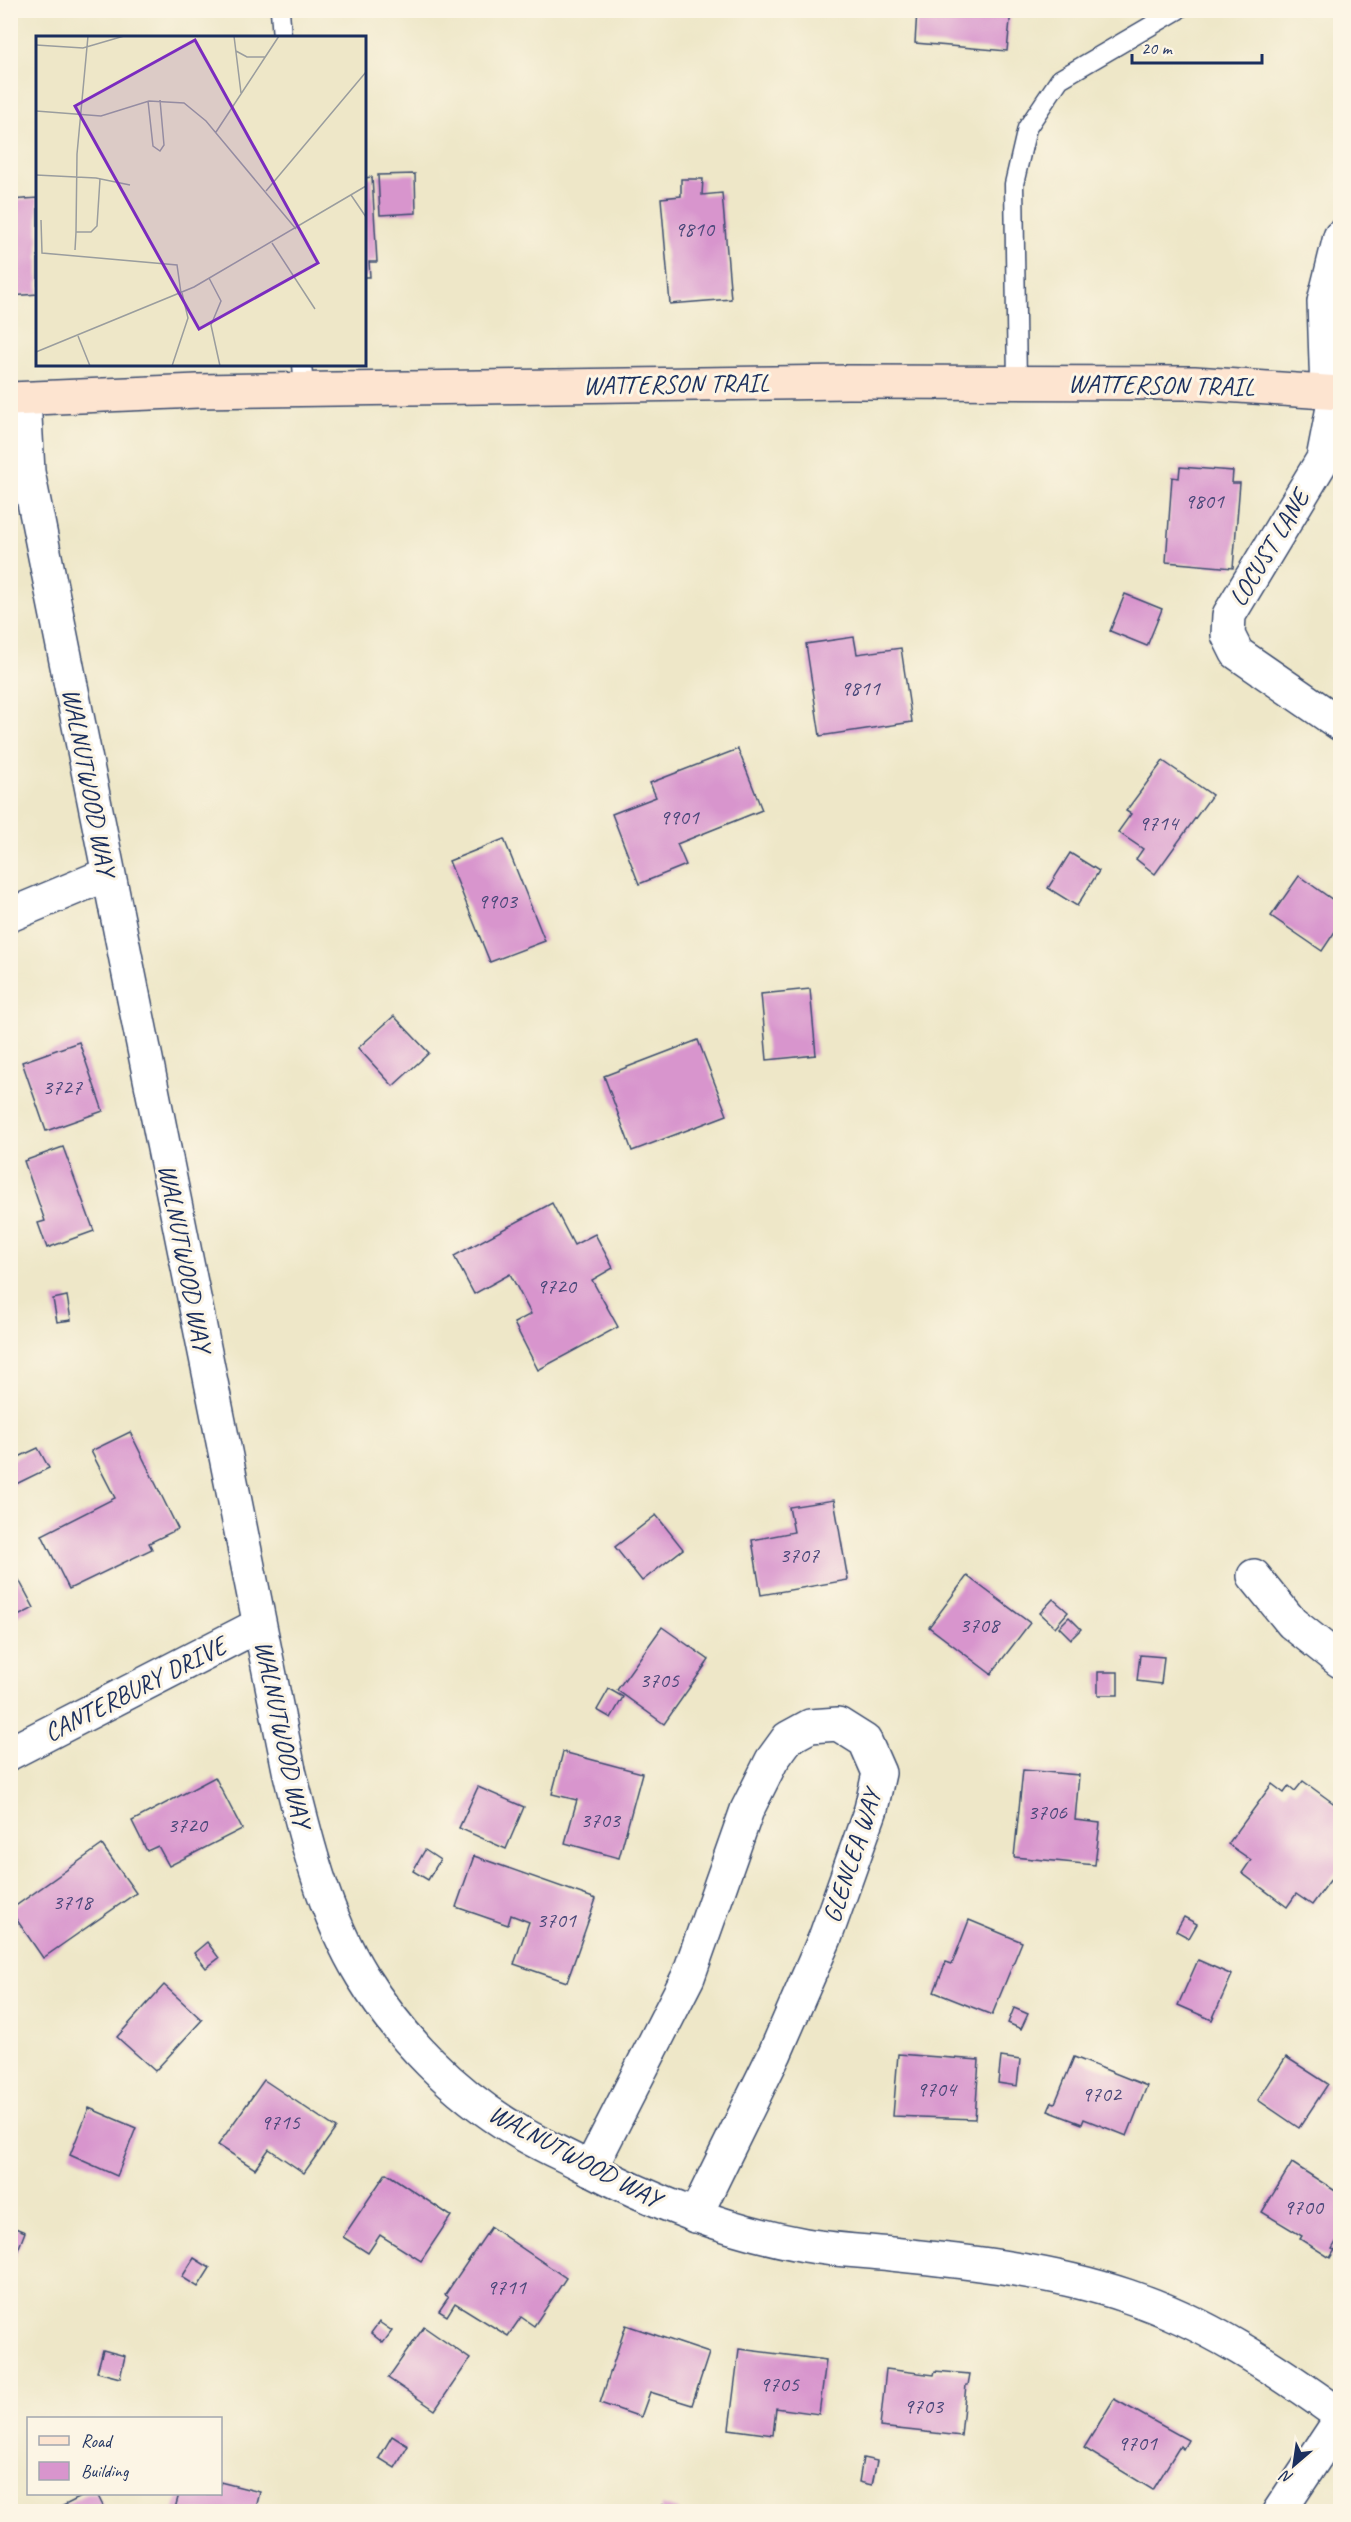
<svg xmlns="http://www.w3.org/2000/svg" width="1351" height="2522" viewBox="0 0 1351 2522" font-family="Caveat,sans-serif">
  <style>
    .building { fill: #d895cd }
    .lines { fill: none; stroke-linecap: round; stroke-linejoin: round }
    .lane-casing { stroke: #3b4b6e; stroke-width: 21 }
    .street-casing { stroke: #3b4b6e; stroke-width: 36 }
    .secondary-casing { stroke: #3b4b6e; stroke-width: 36 }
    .lane { stroke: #fff; stroke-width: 18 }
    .street { stroke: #fff; stroke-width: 33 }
    .secondary { stroke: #fde4d0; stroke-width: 33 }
    .labels { text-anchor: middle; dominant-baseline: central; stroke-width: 6; stroke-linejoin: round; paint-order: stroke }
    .number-label { font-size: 22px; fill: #4a487a }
    .street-label { font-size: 26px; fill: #1b2f5e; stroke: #fcf5e5 }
    .inset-road { fill: none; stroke: #9a9d9e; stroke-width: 1.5 }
    .view { fill: #7b2cbf; fill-opacity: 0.15; stroke: #7b2cbf; stroke-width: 3 }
    .inset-edge { fill: none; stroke: #1b2f5e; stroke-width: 3 }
  </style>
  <rect width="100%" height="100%" fill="#fcf5e5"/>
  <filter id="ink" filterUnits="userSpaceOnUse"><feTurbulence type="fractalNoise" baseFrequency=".0167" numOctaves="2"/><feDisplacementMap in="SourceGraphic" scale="12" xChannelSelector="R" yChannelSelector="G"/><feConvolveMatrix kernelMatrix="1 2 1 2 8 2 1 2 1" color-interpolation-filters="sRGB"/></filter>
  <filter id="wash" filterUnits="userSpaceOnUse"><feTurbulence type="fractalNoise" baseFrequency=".008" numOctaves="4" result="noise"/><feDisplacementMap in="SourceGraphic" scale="24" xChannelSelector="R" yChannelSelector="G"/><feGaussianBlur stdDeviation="1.35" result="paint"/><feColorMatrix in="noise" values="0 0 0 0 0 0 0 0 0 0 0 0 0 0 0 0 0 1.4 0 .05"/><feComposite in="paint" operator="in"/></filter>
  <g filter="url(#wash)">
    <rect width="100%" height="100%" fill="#eee7c8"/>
    <g id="blocks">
      <!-- building -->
      <g class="building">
        <polygon points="917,10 1011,10 1007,51 915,43"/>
        <polygon points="415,174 416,213 380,215 378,175"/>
        <polygon points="372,177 377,262 369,262 370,277 364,277 364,178"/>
        <polygon points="681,179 703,179 702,195 722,193 731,299 670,304 661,198 681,196"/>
        <polygon points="38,198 38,294 10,296 10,200"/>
        <polygon points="1180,467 1233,471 1232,483 1240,483 1233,568 1166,562 1172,477 1179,478"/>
        <polygon points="1125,594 1162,609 1147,646 1110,631"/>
        <polygon points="854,637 857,654 901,648 912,722 820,736 806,644"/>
        <polygon points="738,749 762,810 677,844 686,865 639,884 612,814 656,797 650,783"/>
        <polygon points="1163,761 1212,795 1155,874 1136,859 1143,849 1118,832 1131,814 1126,811"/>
        <polygon points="504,839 545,941 490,962 449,861"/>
        <polygon points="1070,853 1099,871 1077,906 1048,888"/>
        <polygon points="1299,876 1340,905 1340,924 1322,951 1271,916"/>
        <polygon points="810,989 816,1055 767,1060 761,994"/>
        <polygon points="394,1016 429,1053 393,1086 358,1048"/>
        <polygon points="698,1040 727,1115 632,1151 604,1076"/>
        <polygon points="79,1042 103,1111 46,1131 22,1062"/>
        <polygon points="63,1147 94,1231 47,1248 38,1223 45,1221 24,1161"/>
        <polygon points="552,1203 574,1245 595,1234 613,1268 592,1280 618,1327 538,1370 514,1323 531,1314 510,1274 474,1294 454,1256"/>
        <polygon points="67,1296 71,1320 57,1322 53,1299"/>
        <polygon points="130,1432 178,1529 149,1543 152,1549 69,1589 42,1535 115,1498 91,1451"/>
        <polygon points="38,1448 49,1468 10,1487 10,1461"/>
        <polygon points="834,1500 848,1580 761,1595 752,1540 794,1532 789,1507"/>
        <polygon points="656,1515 683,1549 642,1581 615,1547"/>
        <polygon points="967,1576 1030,1623 991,1674 929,1627"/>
        <polygon points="19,1580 34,1608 10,1620 10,1584"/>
        <polygon points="1053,1599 1068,1612 1055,1627 1040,1613"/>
        <polygon points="1069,1617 1081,1629 1071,1639 1059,1627"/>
        <polygon points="662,1627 709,1660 664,1724 617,1690"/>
        <polygon points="1140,1655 1164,1657 1161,1684 1137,1681"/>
        <rect x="1098" y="1672" width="20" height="23"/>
        <polygon points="609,1689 623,1697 611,1718 597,1710"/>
        <polygon points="563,1752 642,1773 619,1858 565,1843 577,1800 552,1794"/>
        <polygon points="1023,1770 1079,1775 1075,1820 1100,1823 1095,1865 1014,1857"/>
        <polygon points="215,1777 242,1829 169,1866 158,1846 147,1851 132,1821"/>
        <polygon points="1303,1781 1340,1808 1338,1824 1340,1867 1312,1905 1296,1894 1287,1907 1242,1873 1251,1860 1228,1844 1272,1784 1284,1793 1289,1786 1295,1791"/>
        <polygon points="478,1787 524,1807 506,1849 459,1828"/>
        <polygon points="102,1845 136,1893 43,1958 10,1910"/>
        <polygon points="425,1850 440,1860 428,1880 413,1871"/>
        <polygon points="474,1856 596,1899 567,1982 514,1964 529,1922 511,1915 508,1925 456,1907"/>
        <polygon points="1184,1917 1197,1924 1189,1938 1176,1931"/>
        <polygon points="969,1920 1022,1942 992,2015 934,1992 946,1962 952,1964"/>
        <polygon points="207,1942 219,1958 206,1968 194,1953"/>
        <polygon points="1198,1960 1232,1975 1212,2020 1178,2005"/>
        <polygon points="164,1985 202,2020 155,2071 117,2037"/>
        <polygon points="1014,2008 1028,2014 1021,2029 1008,2023"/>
        <polygon points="898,2054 979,2060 975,2119 893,2116"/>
        <polygon points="1001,2057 1020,2060 1017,2086 998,2083"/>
        <polygon points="1074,2057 1147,2086 1127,2136 1084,2119 1082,2124 1048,2111 1052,2102 1055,2103"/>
        <polygon points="1286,2057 1328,2084 1299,2128 1258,2100"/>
        <polygon points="264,2080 336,2128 304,2173 269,2149 255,2169 218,2145"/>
        <polygon points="89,2108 136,2128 117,2176 70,2155"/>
        <polygon points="1292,2163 1340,2194 1340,2235 1332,2249 1335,2250 1330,2258 1300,2239 1302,2236 1262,2212"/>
        <polygon points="386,2173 451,2216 421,2261 380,2235 368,2253 343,2237"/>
        <polygon points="10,2226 25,2232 11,2268 10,2268"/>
        <polygon points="491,2227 566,2278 534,2326 521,2317 508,2336 455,2303 447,2316 439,2311 448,2298 445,2295"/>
        <polygon points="194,2258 210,2268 198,2287 182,2277"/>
        <polygon points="379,2322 392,2331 383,2343 371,2333"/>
        <polygon points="626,2325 709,2353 692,2405 650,2392 641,2417 600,2403"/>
        <polygon points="424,2327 470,2359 435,2410 388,2378"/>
        <polygon points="739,2349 826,2360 819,2414 776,2408 773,2435 729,2429"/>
        <polygon points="103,2350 125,2356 120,2378 97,2372"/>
        <polygon points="886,2369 934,2375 935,2371 970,2374 968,2385 966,2385 961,2436 880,2427"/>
        <polygon points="1114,2399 1188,2440 1183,2449 1180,2446 1153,2490 1084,2448"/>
        <polygon points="392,2436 408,2446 395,2468 379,2458"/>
        <polygon points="863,2458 877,2461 872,2485 859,2482"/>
        <polygon points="220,2482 260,2492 255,2512 174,2512 179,2494 220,2494"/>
        <polygon points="87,2494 97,2494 106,2512 51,2512"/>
        <polygon points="662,2505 678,2509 678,2512 661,2512"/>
      </g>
    </g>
  </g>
  <g filter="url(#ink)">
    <use href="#blocks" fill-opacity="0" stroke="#3b4b6e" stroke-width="1.5"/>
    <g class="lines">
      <!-- lane casing -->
      <g class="lane-casing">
        <g id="lane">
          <polyline points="280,10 282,38"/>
          <polyline points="302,364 304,389"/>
          <polyline points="1017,382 1014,184 1027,128 1060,79 1178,10"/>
        </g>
      </g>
      <!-- street casing -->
      <g class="street-casing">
        <g id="street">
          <polyline points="1327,392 1324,302 1340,237"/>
          <polyline points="1336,392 1323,459 1229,615 1228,635 1237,653 1340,724"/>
          <path d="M24 399 28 472 289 1770C306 1840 324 1914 362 1976 400 2038 454 2093 516 2130 537 2143 560 2153 581 2164 653 2202 724 2230 805 2245 833 2250 863 2251 891 2254 971 2262 1050 2270 1127 2296 1206 2322 1273 2367 1340 2415"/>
          <polyline points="10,915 108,874"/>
          <polyline points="1254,1576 1292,1623 1340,1661"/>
          <polyline points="10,1753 259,1625"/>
          <polyline points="590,2169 688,1977 747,1810 772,1760 788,1738 810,1726 838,1724 865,1741 879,1773 871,1809 825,1938 775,2053 695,2216"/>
          <polyline points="1279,2512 1340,2420"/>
        </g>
      </g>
      <!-- secondary casing -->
      <g class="secondary-casing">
        <polyline id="secondary" points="10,399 198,391 848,382 1194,383 1340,393"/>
      </g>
      <!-- lane -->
      <use href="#lane" class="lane"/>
      <!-- street -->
      <use href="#street" class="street"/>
      <!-- secondary -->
      <use href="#secondary" class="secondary"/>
    </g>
  </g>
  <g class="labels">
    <!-- number labels -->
    <g class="number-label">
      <text x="694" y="229">9810</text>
      <text x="1204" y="501">9801</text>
      <text x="860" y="688">9811</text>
      <text x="679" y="817">9901</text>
      <text x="1158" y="823">9714</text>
      <text x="497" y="901">9903</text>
      <text x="62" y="1087">3727</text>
      <text x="556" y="1286">9720</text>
      <text x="799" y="1555">3707</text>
      <text x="979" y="1625">3708</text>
      <text x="659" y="1680">3705</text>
      <text x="1047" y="1812">3706</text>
      <text x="600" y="1820">3703</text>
      <text x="187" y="1825">3720</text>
      <text x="72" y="1902">3718</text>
      <text x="556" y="1920">3701</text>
      <text x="936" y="2089">9704</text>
      <text x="1101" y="2094">9702</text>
      <text x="280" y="2122">9715</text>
      <text x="1303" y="2207">9700</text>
      <text x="506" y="2287">9711</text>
      <text x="779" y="2384">9705</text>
      <text x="923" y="2406">9703</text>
      <text x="1137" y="2443">9701</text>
    </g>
    <!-- street labels -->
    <g class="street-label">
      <text transform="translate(676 384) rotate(-1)">WATTERSON TRAIL</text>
      <text transform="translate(1161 385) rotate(1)">WATTERSON TRAIL</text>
      <text transform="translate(1269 548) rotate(-59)">LOCUST LANE</text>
      <text transform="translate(89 782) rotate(79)">WALNUTWOOD WAY</text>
      <text transform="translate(185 1258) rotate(79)">WALNUTWOOD WAY</text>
      <text transform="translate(135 1689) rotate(-27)">CANTERBURY DRIVE</text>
      <text transform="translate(283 1734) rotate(78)">WALNUTWOOD WAY</text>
      <text transform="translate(852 1856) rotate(-72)">GLENLEA WAY</text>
      <text transform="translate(575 2156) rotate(28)">WALNUTWOOD WAY</text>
    </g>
  </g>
  <!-- overview -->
  <g transform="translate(36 36)">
    <rect width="330" height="330" fill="#eee7c8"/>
    <path class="inset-road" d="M52 0 41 118 40 196H55L61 190 64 143M198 0 205 57M0 9 47 12 88 0M200 15 211 21H229M112 65 117 110 124 115 128 109 124 64M0 75 65 80 113 65 148 67 170 85 260 193M180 96 243 0M0 139 60 142 94 149M230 155 330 36M315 159 330 181M5 184 6 217 141 229 145 257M236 207 279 273M39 214 40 196M173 242 185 265 175 289 184 330M42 300 54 330M0 316 158 251 330 150M136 330 152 282 146 257"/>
    <path class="view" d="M159 4 282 227 163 293 39 70Z"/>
    <rect width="330" height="330" class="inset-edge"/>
  </g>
  <!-- margin -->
  <rect width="1351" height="2522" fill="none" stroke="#fcf5e5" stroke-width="36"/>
  <!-- legend -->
  <rect x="27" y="2417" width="195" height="78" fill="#fcf5e5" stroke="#a2a6af" stroke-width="1.5"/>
  <rect x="39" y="2436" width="30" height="9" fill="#fde4d0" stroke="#a2a6af" stroke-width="1.5"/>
  <text x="81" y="2447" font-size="18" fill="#1b2f5e">Road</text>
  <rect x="39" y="2462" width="30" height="18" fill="#d895cd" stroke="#a2a6af" stroke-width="1.5"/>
  <text x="81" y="2477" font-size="18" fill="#1b2f5e">Building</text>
  <!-- north arrow -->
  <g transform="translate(1294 2465) rotate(209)" stroke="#fcf5e5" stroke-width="4.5" paint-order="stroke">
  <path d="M0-4.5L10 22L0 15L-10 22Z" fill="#1b2f5e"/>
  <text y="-9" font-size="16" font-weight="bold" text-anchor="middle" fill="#1b2f5e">N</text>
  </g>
  <!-- scale -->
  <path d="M1132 54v9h130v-9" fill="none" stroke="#1b2f5e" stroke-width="3"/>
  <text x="1141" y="54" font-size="18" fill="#1b2f5e" stroke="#fcf5e5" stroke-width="4.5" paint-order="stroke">20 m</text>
</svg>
